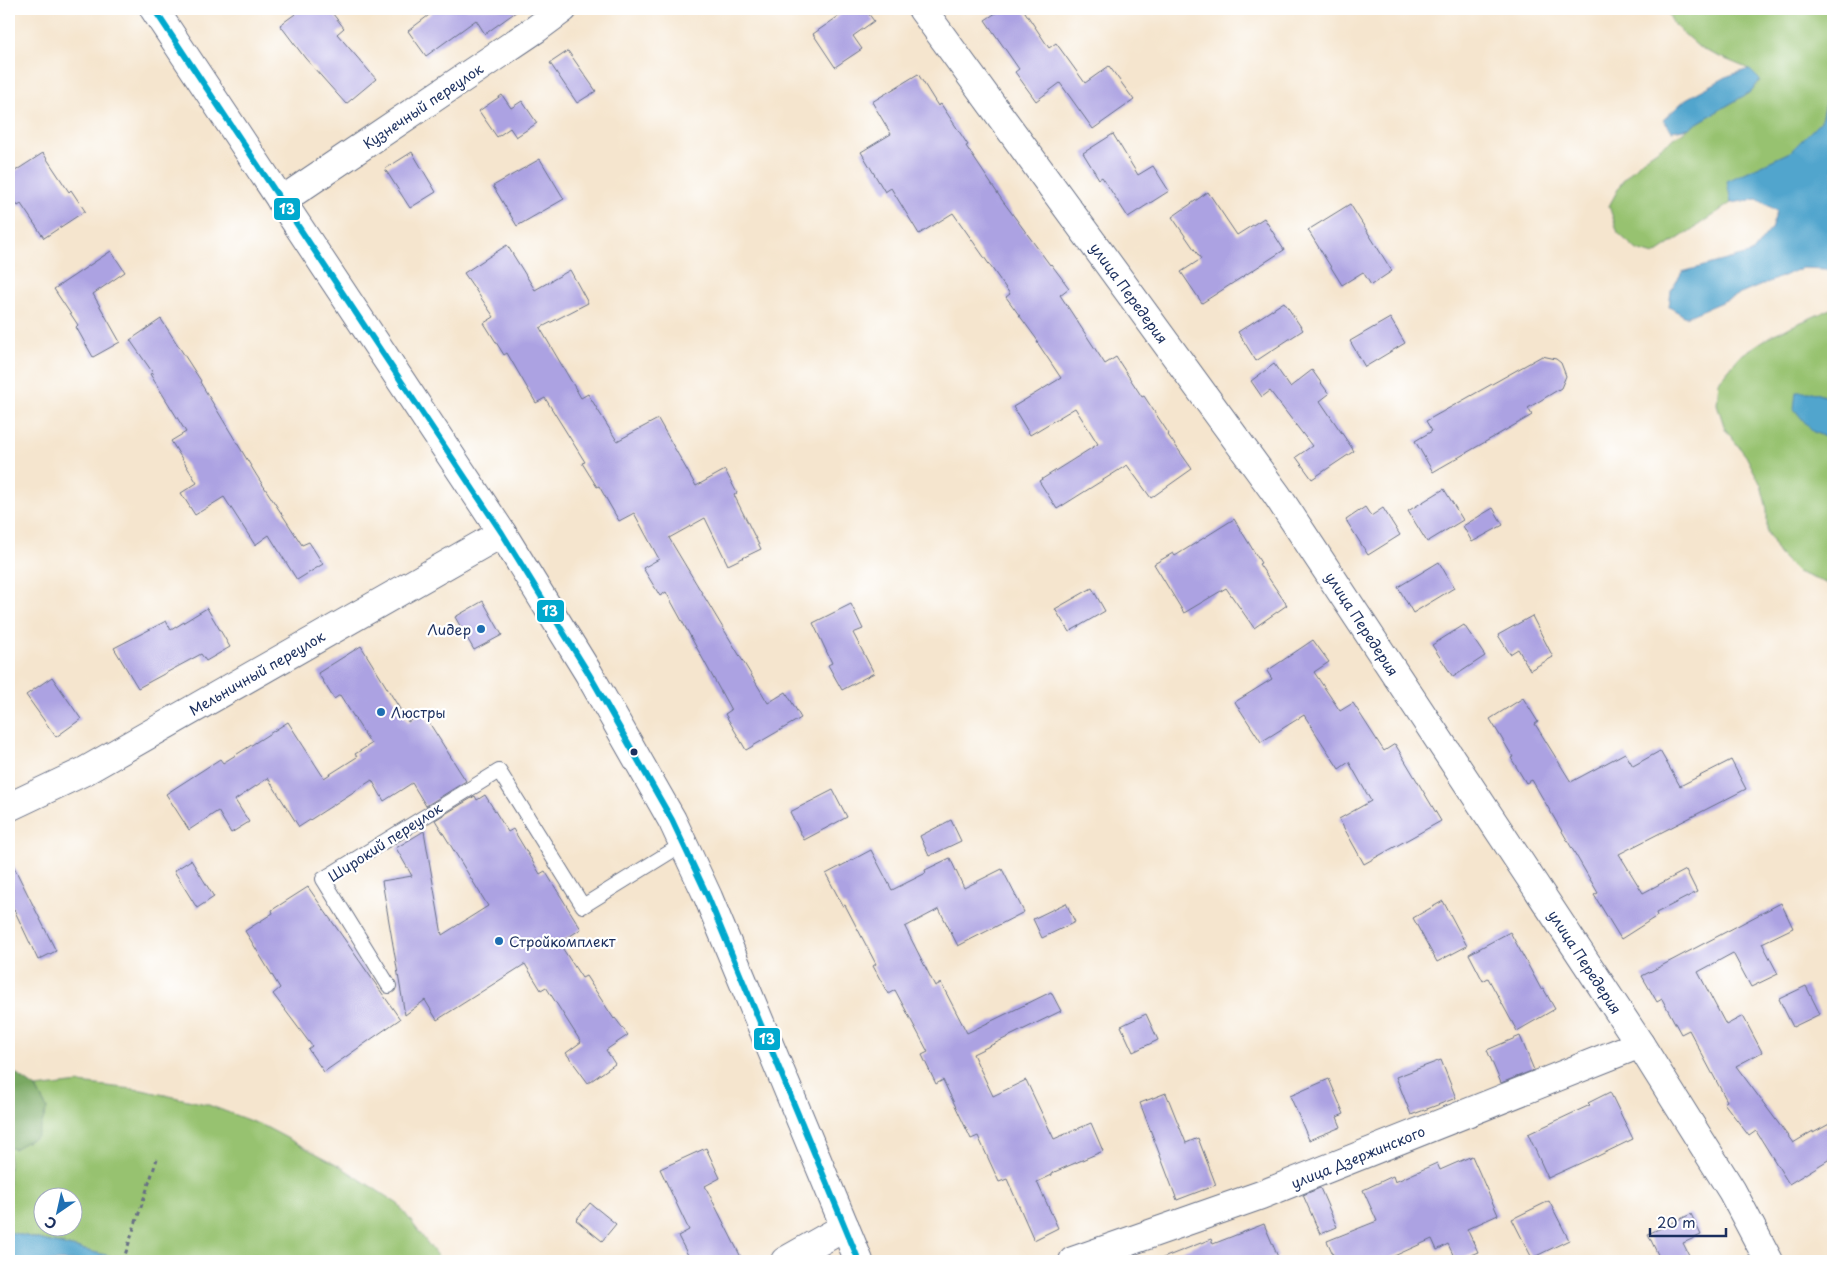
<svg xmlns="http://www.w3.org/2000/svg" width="1842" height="1270" viewBox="0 0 1842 1270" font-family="'Playpen Sans',sans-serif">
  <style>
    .green { fill: #97c270; stroke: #597867; fill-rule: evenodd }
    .forest { fill: #79a862; stroke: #4a6c60 }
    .water { fill: #51a5cd; stroke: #366a96 }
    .building { fill: #aca2e2 }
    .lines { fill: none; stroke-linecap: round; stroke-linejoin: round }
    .service-casing { stroke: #676f85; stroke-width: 16 }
    .minor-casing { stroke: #676f85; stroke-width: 30 }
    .tertiary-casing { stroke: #676f85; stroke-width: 30 }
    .path { stroke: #676f85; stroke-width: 3; stroke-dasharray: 4 4; stroke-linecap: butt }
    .service { stroke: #fff; stroke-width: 14 }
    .minor { stroke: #fff; stroke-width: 28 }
    .tertiary { stroke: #fff; stroke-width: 28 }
    .bus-1-casing { stroke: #fff; stroke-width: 10 }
    .bus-1 { stroke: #00a9ce; stroke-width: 6 }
    .poi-dot { fill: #1f6fb2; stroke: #fff; stroke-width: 2 }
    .bus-dot { fill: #1b2f5e; stroke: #fff; stroke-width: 2 }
    .labels { text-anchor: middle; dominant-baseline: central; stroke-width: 4.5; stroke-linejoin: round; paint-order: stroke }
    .street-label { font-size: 14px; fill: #1b2f5e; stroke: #fff }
    .poi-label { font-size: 14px; fill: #1b2f5e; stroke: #fff; text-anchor: start }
    .line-badge { stroke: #fff; stroke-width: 2 }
    .badge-label { font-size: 14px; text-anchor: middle; font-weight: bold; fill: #fff }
  </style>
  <rect width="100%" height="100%" fill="#fff"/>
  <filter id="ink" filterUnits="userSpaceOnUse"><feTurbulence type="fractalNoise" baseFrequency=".02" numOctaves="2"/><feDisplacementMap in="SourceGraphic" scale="10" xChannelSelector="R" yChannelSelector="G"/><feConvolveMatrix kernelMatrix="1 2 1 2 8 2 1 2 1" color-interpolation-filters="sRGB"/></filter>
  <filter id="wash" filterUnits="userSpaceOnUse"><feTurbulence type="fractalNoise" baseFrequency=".0096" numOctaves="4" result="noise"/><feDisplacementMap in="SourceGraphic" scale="20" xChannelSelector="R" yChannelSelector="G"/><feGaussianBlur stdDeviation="1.12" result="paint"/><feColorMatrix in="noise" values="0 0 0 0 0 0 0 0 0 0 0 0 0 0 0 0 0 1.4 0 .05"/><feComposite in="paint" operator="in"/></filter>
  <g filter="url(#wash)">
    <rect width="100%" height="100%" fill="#f5e5ce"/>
    <!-- green -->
    <g class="green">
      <polygon points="1666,9 1828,9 1833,69 1821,121 1790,152 1728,181 1731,203 1654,255 1637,250 1618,233 1609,206 1623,180 1642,160 1689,128 1752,91 1760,80 1749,69 1701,49 1674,25"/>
      <polygon points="1833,308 1833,399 1812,392 1812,431 1833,441 1833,586 1797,572 1779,554 1767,532 1767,509 1761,485 1746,456 1725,429 1717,404 1719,381 1740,356 1772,335"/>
      <path d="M79 1083 142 1090 206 1104 264 1126 338 1165 398 1204 441 1261H126L122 1259 9 1232V1147L14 1149 47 1109 36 1088ZM42 1198H72V1228H42Z"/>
    </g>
    <!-- forest -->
    <polygon class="forest" points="9,1070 11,1070 36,1088 47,1109 37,1136 14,1149 9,1147"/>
    <!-- water -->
    <g class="water">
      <polygon points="1749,69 1760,80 1752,91 1689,128 1672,131 1663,120 1686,99 1728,76"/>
      <polygon points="1833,70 1833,276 1825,269 1802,268 1686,317 1669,307 1671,291 1682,272 1752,253 1771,229 1777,211 1757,199 1731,203 1727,181 1790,152 1821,121"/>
      <polygon points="1796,392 1812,392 1833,399 1833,441 1812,431 1794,409"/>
      <polygon points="9,1232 122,1259 126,1261 9,1261"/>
    </g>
    <g id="blocks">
      <!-- building -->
      <g class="building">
        <polygon points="302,9 329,9 344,28 337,34 376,79 346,104 305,58 280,25"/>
        <polygon points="437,9 520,9 485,34 476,20 426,56 408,31"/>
        <polygon points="849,9 865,9 874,21 853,36 862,49 835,67 813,34"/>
        <polygon points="1002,9 1023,9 1049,48 1056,43 1085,83 1109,66 1134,100 1093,129 1060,83 1036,101 1015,72 1019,69 985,20"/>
        <polygon points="568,51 596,91 577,103 550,63"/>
        <polygon points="918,74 938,106 941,104 968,145 966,146 1002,200 1050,265 1051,264 1069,288 1060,295 1105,364 1116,357 1142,397 1144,396 1169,434 1168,435 1192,469 1151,498 1127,465 1057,509 1039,481 1098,444 1075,408 1030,435 1013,407 1061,378 1037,342 1038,341 1006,297 1010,294 953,213 919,234 891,188 885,192 861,152 891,134 872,102"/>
        <polygon points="502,95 511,108 522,101 537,123 516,137 510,128 497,137 479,111"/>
        <polygon points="1113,134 1138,175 1153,166 1169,191 1128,217 1102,177 1099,179 1083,153"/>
        <polygon points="412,152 436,192 410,208 385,169"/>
        <polygon points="43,153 69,192 71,190 85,211 44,238 21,204 18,206 9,192 9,175"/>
        <polygon points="540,159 564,199 517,226 493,186"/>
        <polygon points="1208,192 1237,235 1264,218 1284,250 1202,303 1181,272 1201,259 1172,217"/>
        <polygon points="1350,204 1392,271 1371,285 1363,272 1342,285 1308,230"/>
        <polygon points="507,245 535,290 570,270 588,303 540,328 581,398 588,394 617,441 658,419 696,486 725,470 737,493 734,495 761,549 728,565 705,518 669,538 768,703 786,692 801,718 746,750 725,714 731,710 666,592 660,596 643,568 659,559 634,513 619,521 599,486 597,487 582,463 585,462 545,398 536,403 507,353 504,355 484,323 494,317 464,273"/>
        <polygon points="111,251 125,272 93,294 120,342 93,357 76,327 78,325 54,289"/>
        <polygon points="1284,302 1303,330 1256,361 1238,332"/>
        <polygon points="1390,318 1405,343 1365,367 1350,341"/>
        <polygon points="161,319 201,381 200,382 257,476 302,545 309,542 323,564 297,580 269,535 255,545 224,497 195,515 181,493 197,483 171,441 186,432 150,374 153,373 130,340"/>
        <polygon points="1542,356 1556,359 1561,363 1566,376 1561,388 1528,408 1532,415 1433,472 1415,441 1432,431 1426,421"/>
        <polygon points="1274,364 1290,387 1312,370 1329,394 1320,401 1354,451 1312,479 1296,457 1312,446 1270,391 1262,397 1251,381"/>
        <polygon points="1444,489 1463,520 1427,542 1408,511"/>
        <polygon points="1365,507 1371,516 1383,508 1400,535 1368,555 1346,520"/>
        <polygon points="1493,508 1503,525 1472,542 1463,526"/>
        <polygon points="1234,519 1261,563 1259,564 1287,605 1254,628 1226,588 1184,613 1154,564 1173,553 1175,556"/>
        <polygon points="1439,562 1454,588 1413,613 1398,587"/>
        <polygon points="1092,588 1105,611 1069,632 1055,609"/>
        <polygon points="483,601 502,635 474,650 455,617"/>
        <polygon points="851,604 863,629 853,633 874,673 842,690 828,665 832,663 813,623"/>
        <polygon points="207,608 230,647 206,661 201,654 138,688 114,648 166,621 171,630"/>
        <polygon points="1532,616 1553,657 1530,670 1518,649 1510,654 1498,635"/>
        <polygon points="1464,625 1485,656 1453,677 1432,645"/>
        <polygon points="1313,640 1329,662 1314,672 1340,711 1353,703 1384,751 1395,744 1441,821 1364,864 1339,819 1371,801 1349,762 1339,769 1304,715 1261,742 1235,702 1272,679 1267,671"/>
        <polygon points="361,646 408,722 423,713 466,781 426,806 412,783 384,801 372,780 299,827 268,778 235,800 249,822 231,833 218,811 189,830 166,794 220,759 223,763 288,722 324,778 357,757 355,754 371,744 340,695 334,699 318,673"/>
        <polygon points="52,677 81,719 56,737 26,695"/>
        <polygon points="1523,698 1538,722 1535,724 1571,782 1625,753 1633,766 1660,751 1680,786 1731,760 1746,789 1619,854 1643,893 1686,870 1697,892 1656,913 1657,916 1621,939 1594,895 1598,893 1532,780 1526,783 1511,758 1513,757 1490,719"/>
        <polygon points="833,790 847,817 804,840 790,812"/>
        <polygon points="485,795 508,832 513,829 540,874 545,871 581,929 559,943 582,978 586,976 614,1019 615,1018 628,1035 606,1050 615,1064 588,1083 566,1053 581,1042 546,987 541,990 525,964 437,1020 425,1000 405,1015 382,881 412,876 396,848 424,831 442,935 488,906 435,820 475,796 477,800"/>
        <polygon points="951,820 961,841 929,856 920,836"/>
        <polygon points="871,850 892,890 926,873 925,870 950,858 964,888 1002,869 1024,912 958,946 939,909 905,927 935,986 941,983 967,1033 1051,992 1061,1011 973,1054 993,1096 1026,1080 1054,1139 1091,1123 1103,1151 1052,1173 1052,1175 1037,1182 1058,1228 1034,1240 1007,1179 999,1182 978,1136 971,1139 943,1080 936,1084 922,1055 928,1052 895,990 888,994 873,966 876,964 845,905 843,906 826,874"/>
        <polygon points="9,857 56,951 38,960 9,899"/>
        <polygon points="191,860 214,897 197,908 174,871"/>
        <polygon points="308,887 400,1019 324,1072 308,1049 312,1046 273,994 280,988 245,931 273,913 272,910"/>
        <polygon points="1443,901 1467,946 1437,962 1413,918"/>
        <polygon points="1066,903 1075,922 1042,938 1033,919"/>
        <polygon points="1781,903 1793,928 1762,943 1778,974 1751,987 1733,953 1698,972 1726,1025 1743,1016 1762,1052 1736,1066 1793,1143 1813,1131 1813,1133 1833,1122 1833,1157 1789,1184 1756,1131 1749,1136 1724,1103 1727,1101 1689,1030 1681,1034 1662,999 1657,1002 1642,976"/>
        <polygon points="1510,932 1541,989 1543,988 1555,1009 1517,1031 1488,978 1483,981 1469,954"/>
        <polygon points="1806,986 1820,1014 1793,1027 1779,999"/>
        <polygon points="1146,1014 1158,1040 1133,1052 1121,1026"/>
        <polygon points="1520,1036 1534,1070 1501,1083 1487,1050"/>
        <polygon points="1441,1060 1456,1098 1411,1115 1396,1077"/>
        <polygon points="1329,1079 1344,1114 1337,1117 1341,1127 1309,1140 1290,1096"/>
        <polygon points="1610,1092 1633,1139 1596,1157 1596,1156 1548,1178 1528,1134 1590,1105 1588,1103"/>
        <polygon points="1166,1093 1186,1143 1198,1138 1216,1185 1177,1200 1140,1103"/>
        <polygon points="706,1148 720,1178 705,1186 743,1261 691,1261 678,1236 689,1230 660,1169"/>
        <polygon points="1472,1156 1498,1215 1467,1229 1478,1252 1456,1261 1448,1244 1437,1250 1432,1239 1383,1261 1336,1261 1327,1241 1377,1221 1363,1190 1393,1176 1395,1182 1437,1163 1440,1170"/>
        <polygon points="1320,1188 1337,1227 1320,1234 1303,1195"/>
        <polygon points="1549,1201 1569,1240 1532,1258 1512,1219"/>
        <polygon points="590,1203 616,1224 602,1241 576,1220"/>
        <polygon points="1691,1214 1701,1235 1683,1243 1692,1261 1661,1261 1648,1234"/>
        <polygon points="1264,1224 1278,1257 1266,1261 1158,1261 1158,1260 1211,1239 1213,1244"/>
      </g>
    </g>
  </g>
  <g filter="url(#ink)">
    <use href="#blocks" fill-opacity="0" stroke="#676f85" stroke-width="1"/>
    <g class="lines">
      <!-- service casing -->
      <g class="service-casing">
        <polyline id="service" points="389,986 323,879 499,771 583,906 683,844"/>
      </g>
      <!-- minor casing -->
      <g class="minor-casing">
        <g id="minor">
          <polyline points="922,9 1277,495 1640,1044 1732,1191 1769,1261"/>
          <polyline points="281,201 536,29 563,9"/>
          <polyline points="9,807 85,771 502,533"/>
          <polyline points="785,1261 845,1227"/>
          <polyline points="1073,1261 1261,1195 1640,1044"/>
        </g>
      </g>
      <!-- tertiary casing -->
      <g class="tertiary-casing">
        <polyline id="tertiary" points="154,9 502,533 589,674 672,820 708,897 859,1261"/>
      </g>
      <!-- path -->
      <polyline class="path" points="123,1261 157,1159"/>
      <!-- service -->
      <use href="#service" class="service"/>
      <!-- minor -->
      <use href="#minor" class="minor"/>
      <!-- tertiary -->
      <use href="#tertiary" class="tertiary"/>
      <!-- bus-1 casing -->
      <g class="bus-1-casing">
        <polyline id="bus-1" points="154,9 502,533 589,674 672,820 708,897 859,1261"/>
      </g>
      <!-- bus-1 -->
      <use href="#bus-1" class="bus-1"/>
    </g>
  </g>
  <!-- markers -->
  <g class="poi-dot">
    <circle cx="481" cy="629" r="5"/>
    <circle cx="381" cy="712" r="5"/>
    <circle cx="499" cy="941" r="5"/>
  </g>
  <circle class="bus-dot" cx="634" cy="752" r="4.5"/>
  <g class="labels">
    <!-- street labels -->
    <g class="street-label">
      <text transform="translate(423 106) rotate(-34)">Кузнечный переулок</text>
      <text transform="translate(1129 293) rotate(54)">улица Передерия</text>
      <text transform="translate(1362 624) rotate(57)">улица Передерия</text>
      <text transform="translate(257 673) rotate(-30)">Мельничный переулок</text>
      <text transform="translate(385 842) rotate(-33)">Широкий переулок</text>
      <text transform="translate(1585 962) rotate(57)">улица Передерия</text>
      <text transform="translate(1358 1157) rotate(-22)">улица Дзержинского</text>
    </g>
    <!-- poi labels -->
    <g class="poi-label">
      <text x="471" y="629" text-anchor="end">Лидер</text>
      <text x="391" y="712">Люстры</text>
      <text x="509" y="941">Стройкомплект</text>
    </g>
  </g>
  <g class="line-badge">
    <rect x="273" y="197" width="28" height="24" rx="5" fill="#00a9ce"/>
    <rect x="536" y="599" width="29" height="24" rx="5" fill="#00a9ce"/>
    <rect x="753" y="1027" width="28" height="24" rx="5" fill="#00a9ce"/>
  </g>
  <g class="badge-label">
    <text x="287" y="214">13</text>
    <text x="550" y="616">13</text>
    <text x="767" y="1044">13</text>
  </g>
  <!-- margin -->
  <rect width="1842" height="1270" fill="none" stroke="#fff" stroke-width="30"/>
  <!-- north arrow -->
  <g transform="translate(58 1212) rotate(214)"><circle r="24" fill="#ffffff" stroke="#a4acbf"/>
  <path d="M0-4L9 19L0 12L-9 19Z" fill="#1f6fb2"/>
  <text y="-8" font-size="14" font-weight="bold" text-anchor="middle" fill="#1b2f5e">С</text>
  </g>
  <!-- scale -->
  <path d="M1650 1228v8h76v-8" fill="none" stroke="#1b2f5e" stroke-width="2.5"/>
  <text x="1657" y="1228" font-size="15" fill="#1b2f5e" stroke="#ffffff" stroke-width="4" paint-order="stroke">20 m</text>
</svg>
